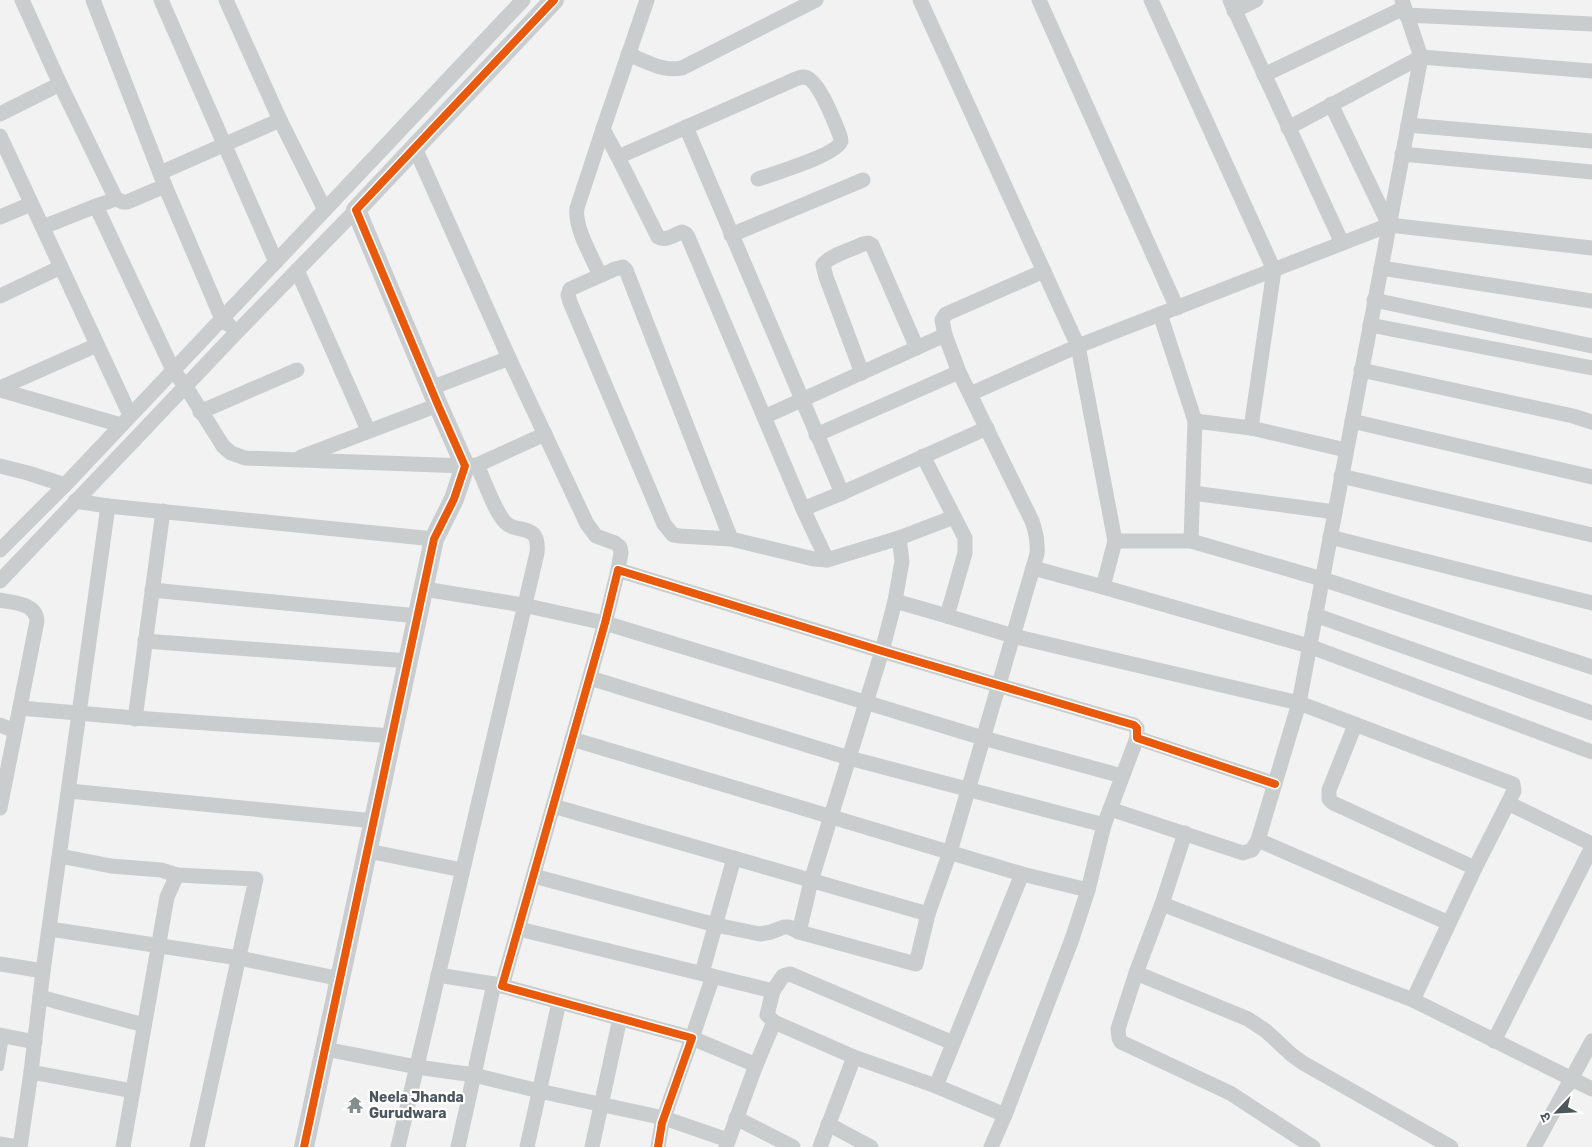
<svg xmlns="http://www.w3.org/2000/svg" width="1592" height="1147" viewBox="0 0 1592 1147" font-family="Rubik,'Noto Sans Devanagari',sans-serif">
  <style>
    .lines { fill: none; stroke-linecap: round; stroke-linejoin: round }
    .lane { stroke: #cacdcd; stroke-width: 8 }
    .street { stroke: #cacdcd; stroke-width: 15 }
    .secondary { stroke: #cacdcf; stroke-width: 20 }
    .cycleway-casing { stroke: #fff; stroke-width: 11 }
    .cycleway { stroke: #e8590c; stroke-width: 8 }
    .labels { text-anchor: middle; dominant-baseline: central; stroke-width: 4.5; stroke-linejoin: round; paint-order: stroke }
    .poi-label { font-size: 14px; font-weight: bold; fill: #4b565d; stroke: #fff; text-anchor: start }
  </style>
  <rect width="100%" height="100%" fill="#f2f2f2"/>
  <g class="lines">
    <!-- lane -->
    <polyline class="lane" points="0,1067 5,1036"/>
    <!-- street -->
    <g class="street">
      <polyline points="22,0 60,84 116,199 96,206 173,370 186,387 223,446 231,453 245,458 465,466 477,465 545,434"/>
      <polyline points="93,0 165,186 222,319 229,325"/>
      <polyline points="161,0 276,262"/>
      <polyline points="226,0 280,120 325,210"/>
      <path d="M647 0 603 129 618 157 789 82C793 80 799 77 804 77 818 78 834 121 839 133 840 136 841 138 841 141 837 155 772 174 758 179"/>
      <polyline points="920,0 1078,346 1115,541 1103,587 1309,646 1592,752"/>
      <polyline points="1039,0 1177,308"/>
      <polyline points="1151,0 1274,270 1251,428"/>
      <polyline points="1230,0 1342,243"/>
      <polyline points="1402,0 1421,57 1299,703 1258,840 1449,923"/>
      <polyline points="1234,11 1256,0"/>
      <polyline points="1406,15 1592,24"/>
      <path d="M628 54C645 61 663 72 682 68L816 0"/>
      <polyline points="1264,75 1404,8"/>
      <polyline points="1331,104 1389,225"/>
      <polyline points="0,114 60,84"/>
      <polyline points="1408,125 1592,141"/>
      <polyline points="686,127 842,493 987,428"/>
      <polyline points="1288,128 1421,57 1592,71"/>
      <polyline points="0,136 61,267 0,296"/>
      <polyline points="415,148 509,358 587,524 596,536 615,543 620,547 621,553 618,570"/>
      <polyline points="1402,154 1592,172"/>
      <path d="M618 157 658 237C665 242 675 234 682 232L686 234 688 237 803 509 827 560"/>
      <polyline points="160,173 280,120"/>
      <polyline points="116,199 123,202 127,202 165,186"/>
      <polyline points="0,217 31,204"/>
      <polyline points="43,227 96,206"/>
      <polyline points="731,235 863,180"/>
      <polyline points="61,267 130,415"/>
      <polyline points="1381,268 1592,301"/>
      <polyline points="297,270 368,430"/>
      <path d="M600 275C592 257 574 227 577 208L603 129"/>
      <polyline points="1374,300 1592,346"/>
      <polyline points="1160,314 1195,421 1191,541"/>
      <polyline points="1370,325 1592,368"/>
      <polyline points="1361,370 1573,416 1592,422"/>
      <path d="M862 373 826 277 823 265C828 256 853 249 863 244L868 243 872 245 917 348"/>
      <polyline points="0,388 97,345"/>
      <polyline points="431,388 509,358"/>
      <polyline points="0,390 121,425"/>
      <polyline points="970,394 1078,346 1389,225 1592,248"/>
      <polyline points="200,412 297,370"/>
      <polyline points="764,417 945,335 942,320 946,314 1044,271"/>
      <polyline points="1195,421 1251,428 1346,450"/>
      <polyline points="1352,421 1592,477"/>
      <polyline points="816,435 959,372"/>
      <polyline points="923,456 965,538 965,553 947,616 1013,636 1299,703 1513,784 1514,791 1475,868 1413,1000"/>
      <polyline points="301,457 438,405"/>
      <polyline points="0,466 28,473 65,485"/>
      <polyline points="1341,476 1592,535"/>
      <polyline points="1193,493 1335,512"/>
      <polyline points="75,501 108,506 434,539"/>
      <polyline points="803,509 842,493"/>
      <polyline points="1330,537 1592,603"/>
      <polyline points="731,539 626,270 623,267 615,269 570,289 568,295 570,302 664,524 673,535 680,536 731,539 814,559 827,560 899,538"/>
      <polyline points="1115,541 1191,541 1322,579 1592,667"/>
      <polyline points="0,550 65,485 523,0"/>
      <polyline points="1033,568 1103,587"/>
      <polyline points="0,581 236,333 356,210"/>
      <polyline points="424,589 523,605 605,623 983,738 1122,776"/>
      <polyline points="152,590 418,616"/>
      <path d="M0 600C14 603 36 603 37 621L0 808"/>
      <polyline points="895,601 947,616"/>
      <polyline points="1315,615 1592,713"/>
      <polyline points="145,641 409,661"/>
      <polyline points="590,678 849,758 1104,825"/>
      <polyline points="20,708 135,718 393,736"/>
      <polyline points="135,719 163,511"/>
      <polyline points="0,725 15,731"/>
      <polyline points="1355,725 1329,790 1329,799 1333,803 1475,868"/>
      <polyline points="572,739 1022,874 1088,890"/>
      <polyline points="69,791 375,821"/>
      <polyline points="1508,803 1592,844"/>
      <path d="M553 806 928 914 950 852 1037 554C1038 542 1036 532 1032 521L959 372 945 335"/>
      <polyline points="1110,809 1243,853 1252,850 1258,840"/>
      <polyline points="368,851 462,870"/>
      <polyline points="60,856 111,866 161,870 177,875 256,879 197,1147"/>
      <polyline points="534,876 716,925 760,934 771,932 784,927 789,927 799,932 916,964 928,914"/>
      <polyline points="1162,904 1185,833"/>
      <polyline points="50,929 239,958 341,979"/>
      <polyline points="519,929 773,991 767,1015 774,1022"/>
      <polyline points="799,932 811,881 882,651 895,601 902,561 899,538 954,517"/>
      <polyline points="0,964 43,971"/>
      <polyline points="702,973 734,858"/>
      <polyline points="1136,973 1248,1019 1266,1031 1292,1055 1303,1063 1451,1147"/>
      <polyline points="438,975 494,984"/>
      <polyline points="713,976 692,1038 756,1065"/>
      <polyline points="773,991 783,976 790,974 953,1043"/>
      <polyline points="40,997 144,1025"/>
      <polyline points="0,1035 35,1042"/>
      <polyline points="1494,1041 1592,847"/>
      <polyline points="325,1049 417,1067 474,1075 539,1091 664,1118 728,1140"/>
      <polyline points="31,1072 133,1091"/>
      <polyline points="936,1086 1022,874"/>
      <polyline points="736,1118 793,1147"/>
      <polyline points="828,1124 871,1147"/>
      <polyline points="0,1144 17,1147"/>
      <polyline points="20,1147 31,1072 43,971 108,506"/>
      <polyline points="123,1147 167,897 177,875"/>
      <path d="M398 1147 537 553C540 521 517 535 505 522 494 510 484 480 477 465"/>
      <polyline points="458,1147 494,984 502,986"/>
      <polyline points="527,1147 559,1002"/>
      <polyline points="592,1147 620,1018"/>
      <polyline points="658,1147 662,1123 692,1038 502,986 605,623 618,570 882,651 1120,721 1134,725 1137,728 1137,738 1275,784"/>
      <polyline points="726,1147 756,1065 774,1022 854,1057 936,1086 1005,1115"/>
      <polyline points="820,1147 854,1057"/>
      <polyline points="991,1147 1005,1115 1072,939 1088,890 1104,825 1137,738"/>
      <polyline points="1313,1147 1230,1093 1121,1042 1119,1038 1118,1029 1136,973 1162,904 1413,1000 1592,1089"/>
      <polyline points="1534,1147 1592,1041"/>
    </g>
    <!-- secondary -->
    <polyline class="secondary" points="304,1147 434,539 454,499 465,466 438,405 356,210 554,0"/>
    <!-- cycleway casing -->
    <g class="cycleway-casing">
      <g id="cycleway">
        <polyline points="304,1147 434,539 454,499 465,466 438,405 356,210 554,0"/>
        <polyline points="658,1147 662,1123 692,1038 502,986 605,623 618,570 882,651 1120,721 1134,725 1137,728 1137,738 1275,784"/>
      </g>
    </g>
    <!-- cycleway -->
    <use href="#cycleway" class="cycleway"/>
  </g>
  <!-- icons -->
  <defs>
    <g id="temple-bare" transform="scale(1.35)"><path d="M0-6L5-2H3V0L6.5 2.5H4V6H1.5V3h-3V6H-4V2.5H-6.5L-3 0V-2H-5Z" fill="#858d91" stroke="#fff" stroke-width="2.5" paint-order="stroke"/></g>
  </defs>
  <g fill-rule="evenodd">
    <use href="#temple-bare" x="355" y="1105"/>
  </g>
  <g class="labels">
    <!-- poi labels -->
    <g class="poi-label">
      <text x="369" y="1097">Neela Jhanda<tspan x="369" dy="16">Gurudwara</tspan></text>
    </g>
  </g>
  <!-- north arrow -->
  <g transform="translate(1557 1112) rotate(245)" stroke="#ffffff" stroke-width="4" paint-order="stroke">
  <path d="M0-4L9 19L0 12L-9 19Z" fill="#4b565d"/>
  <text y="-8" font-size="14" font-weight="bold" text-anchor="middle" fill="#4b565d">उ</text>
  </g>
</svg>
